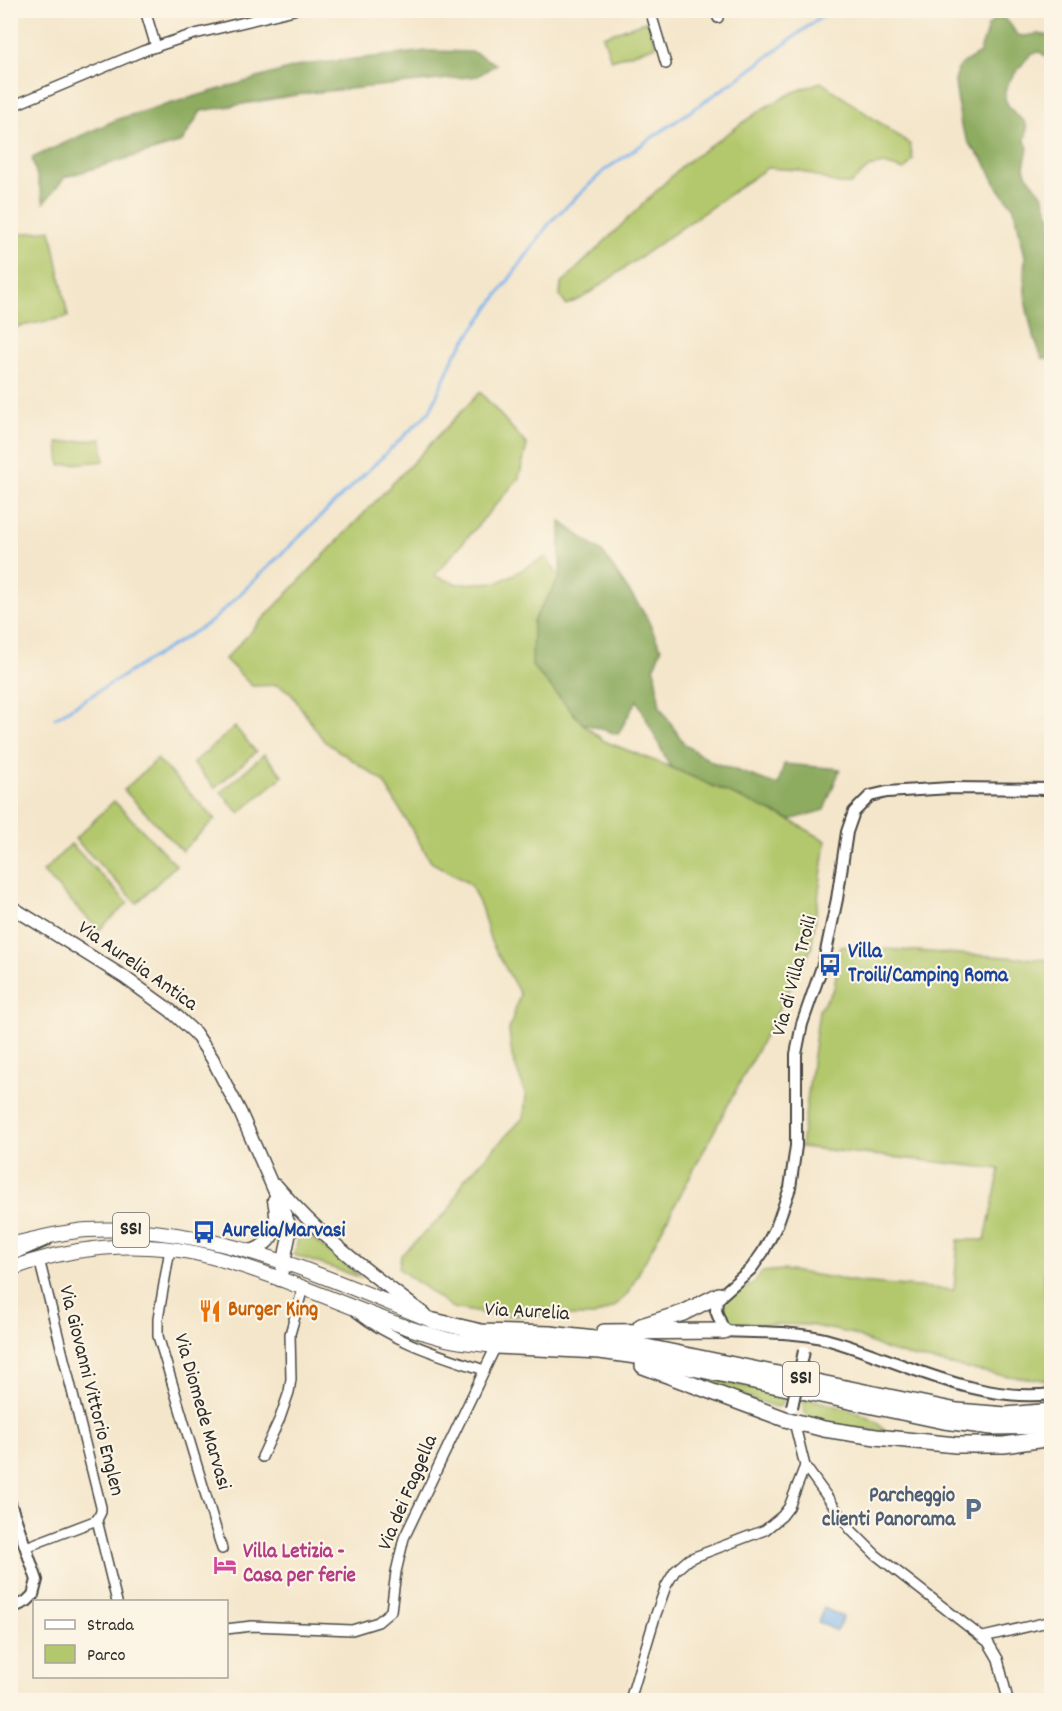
<svg xmlns="http://www.w3.org/2000/svg" width="1062" height="1711" viewBox="0 0 1062 1711" font-family="Dekko,sans-serif">
  <style>
    .green { fill: #b3c86d; stroke: #6f7a4c; stroke-width: 1.5 }
    .forest { fill: #8eac60; stroke: #5c6c46; stroke-width: 1.5 }
    .water { fill: #7fb5ed; stroke: #55708c; stroke-width: 1.5 }
    .lines { fill: none; stroke-linecap: round; stroke-linejoin: round }
    .stream { stroke: #7fb5ed; stroke-width: 3 }
    .minor-casing { stroke: #494743; stroke-width: 12 }
    .tertiary-casing { stroke: #494743; stroke-width: 14 }
    .secondary-casing { stroke: #494743; stroke-width: 15 }
    .primary-casing { stroke: #494743; stroke-width: 16 }
    .trunk-casing { stroke: #494743; stroke-width: 18 }
    .minor { stroke: #fff; stroke-width: 9 }
    .tertiary { stroke: #fff; stroke-width: 10 }
    .secondary { stroke: #fff; stroke-width: 12 }
    .primary { stroke: #fff; stroke-width: 14 }
    .trunk { stroke: #fff; stroke-width: 15 }
    .tertiary-bridge-casing { stroke: #494743; stroke-width: 14; stroke-linecap: butt }
    .tertiary-bridge { stroke: #fff; stroke-width: 10 }
    .labels { text-anchor: middle; dominant-baseline: central; stroke-width: 4.5; stroke-linejoin: round; paint-order: stroke }
    .shield { fill: #fcf5e5; stroke: #6a6863; stroke-width: 1.5 }
    .shield-label { font-size: 20px; font-weight: bold; fill: #2b2b2b }
    .transit-label { font-size: 21px; font-weight: bold; fill: #164399; stroke: #fcf5e5; text-anchor: start }
    .street-label { font-size: 21px; fill: #2b2b2b; stroke: #fcf5e5 }
    .food-label { font-size: 21px; font-weight: bold; fill: #c56008; stroke: #fcf5e5; text-anchor: start }
    .service-label { font-size: 21px; font-weight: bold; fill: #4e5e75; stroke: #fcf5e5; text-anchor: end }
    .hotel-label { font-size: 21px; font-weight: bold; fill: #b23c85; stroke: #fcf5e5; text-anchor: start }
  </style>
  <rect width="100%" height="100%" fill="#fcf5e5"/>
  <filter id="ink" filterUnits="userSpaceOnUse"><feTurbulence type="fractalNoise" baseFrequency=".0167" numOctaves="2"/><feDisplacementMap in="SourceGraphic" scale="12" xChannelSelector="R" yChannelSelector="G"/><feConvolveMatrix kernelMatrix="1 2 1 2 8 2 1 2 1" color-interpolation-filters="sRGB"/></filter>
  <filter id="wash" filterUnits="userSpaceOnUse"><feTurbulence type="fractalNoise" baseFrequency=".008" numOctaves="4" result="noise"/><feDisplacementMap in="SourceGraphic" scale="24" xChannelSelector="R" yChannelSelector="G"/><feGaussianBlur stdDeviation="1.35" result="paint"/><feColorMatrix in="noise" values="0 0 0 0 0 0 0 0 0 0 0 0 0 0 0 0 0 1.4 0 .05"/><feComposite in="paint" operator="in"/></filter>
  <g filter="url(#wash)">
    <rect width="100%" height="100%" fill="#f4e6cb"/>
    <!-- green -->
    <g class="green">
      <polygon points="648,21 656,46 611,60 603,36"/>
      <polygon points="821,82 910,144 913,160 904,170 884,164 870,167 850,184 838,184 799,170 767,168 582,298 566,305 560,296 561,284 684,164 764,108 794,92"/>
      <polygon points="51,230 68,317 11,328 11,235"/>
      <polygon points="480,392 527,445 519,478 434,576 458,584 499,582 546,557 560,578 533,621 582,723 604,741 670,767 790,820 826,841 811,949 628,1293 614,1307 594,1316 492,1315 453,1308 399,1269 401,1255 450,1209 464,1180 524,1117 526,1095 512,1056 509,1030 520,994 491,942 481,907 470,884 431,862 383,781 324,741 290,692 278,685 252,686 225,659"/>
      <polygon points="102,439 104,461 60,465 58,443"/>
      <polygon points="235,727 256,752 215,788 193,763"/>
      <polygon points="264,754 283,776 239,813 221,792"/>
      <polygon points="157,759 215,819 182,851 124,790"/>
      <polygon points="114,801 176,865 137,903 75,839"/>
      <polygon points="71,844 128,903 99,930 43,872"/>
      <path d="M840 946 1051 960V1378L1044 1380 999 1375 908 1356 887 1350 850 1333 809 1325 732 1323C724 1314 722 1308 727 1297L753 1284 762 1272 784 1270 859 1282 954 1290 958 1240H985L1000 1169 801 1147 819 1010 834 989Z"/>
      <polygon points="302,1233 309,1236 362,1278 294,1255 299,1236"/>
      <polygon points="684,1373 785,1395 781,1406 775,1407"/>
      <path d="M805 1398C825 1403 874 1413 885 1431 867 1429 812 1426 803 1410Z"/>
    </g>
    <!-- forest -->
    <g class="forest">
      <path d="M997 17C1009 18 1011 26 1017 35L1024 36 1038 34 1051 36V61L1040 52 1033 53C1026 58 1022 65 1017 71 997 93 1003 105 1025 122L1027 128 1025 141 1028 148 1024 167 1026 174 1042 194 1051 218 1052 359 1042 358 1032 331 1026 305 1024 277 1025 256 1014 208 997 186 984 161 970 145 961 126 955 82 958 68 963 63 980 53C981 43 987 36 987 27Z"/>
      <polygon points="427,51 473,52 496,64 478,76 309,93 201,111 182,142 65,177 44,203 32,158 118,119 302,65"/>
      <polygon points="560,521 603,553 646,616 661,649 654,667 660,707 685,745 712,762 778,785 784,764 840,769 824,810 790,820 670,767 637,700 618,734 582,723 532,666 533,621 560,577"/>
      <polygon points="1045,1262 1051,1262 1051,1328 1044,1287"/>
    </g>
    <!-- water -->
    <polygon class="water" points="824,1608 843,1617 837,1631 818,1622"/>
    <g class="lines">
      <!-- stream -->
      <polyline class="stream" points="55,718 212,621 430,411 454,356 551,221 605,170 746,73 830,10"/>
    </g>
  </g>
  <g filter="url(#ink)">
    <g class="lines">
      <!-- minor casing -->
      <g class="minor-casing">
        <g id="minor">
          <polyline points="145,10 156,47"/>
          <polyline points="650,10 666,64"/>
          <polyline points="716,10 718,18"/>
          <polyline points="10,107 143,51 191,35 294,10"/>
          <polyline points="170,1249 158,1319 158,1336 222,1549"/>
          <polyline points="39,1259 101,1507 101,1512 97,1520 117,1602"/>
          <path d="M356 1312C394 1342 439 1355 484 1370"/>
          <polyline points="262,1457 280,1418 289,1392 291,1379 290,1334 303,1288"/>
          <polyline points="805,1466 851,1530 876,1555 988,1642 998,1659 1008,1700"/>
          <polyline points="26,1547 97,1520"/>
          <polyline points="226,1629 252,1626 352,1630 378,1622 391,1611 396,1572 404,1538 496,1346"/>
          <polyline points="983,1637 1052,1621"/>
          <polyline points="630,1700 655,1617 666,1586 675,1571 689,1559 765,1530 782,1516 789,1507 805,1466 794,1422"/>
        </g>
      </g>
      <!-- tertiary casing -->
      <g class="tertiary-casing">
        <g id="tertiary">
          <path d="M1052 789 950 788 887 792 870 796 854 812 847 832 837 899 824 961 802 1024 796 1054V1146L790 1188 777 1225 763 1252 751 1269 717 1299 716 1311 724 1331C757 1333 793 1331 825 1339 897 1358 974 1404 1052 1394"/>
          <polyline points="10,1256 47,1240"/>
          <polyline points="10,1503 37,1580 33,1595 27,1601 10,1609"/>
        </g>
      </g>
      <!-- secondary casing -->
      <g class="secondary-casing">
        <g id="secondary">
          <polyline points="10,906 124,977 171,1011 195,1033 212,1058 240,1112 289,1224 290,1232 280,1280"/>
          <path d="M277 1186C320 1237 371 1274 424 1314"/>
          <path d="M251 1251C277 1242 279 1224 274 1200"/>
        </g>
      </g>
      <!-- primary casing -->
      <g class="primary-casing">
        <g id="primary">
          <path d="M10 1245C35 1239 61 1232 87 1230 210 1223 322 1276 434 1321"/>
          <path d="M10 1269C69 1247 134 1240 195 1253 282 1272 361 1317 446 1339 463 1343 480 1344 496 1346"/>
        </g>
      </g>
      <!-- trunk casing -->
      <g class="trunk-casing">
        <g id="trunk">
          <polyline points="434,1321 481,1332 550,1334 622,1342 957,1411 1006,1415 1052,1411"/>
          <polyline points="641,1326 683,1313 719,1295"/>
          <polyline points="604,1332 724,1331"/>
          <polyline points="496,1346 600,1351 636,1356 944,1421 992,1427 1052,1426"/>
          <polyline points="643,1366 785,1419 824,1429 876,1437 956,1445 1004,1445 1052,1438"/>
        </g>
      </g>
      <!-- minor -->
      <use href="#minor" class="minor"/>
      <!-- tertiary -->
      <use href="#tertiary" class="tertiary"/>
      <!-- secondary -->
      <use href="#secondary" class="secondary"/>
      <!-- primary -->
      <use href="#primary" class="primary"/>
      <!-- trunk -->
      <use href="#trunk" class="trunk"/>
      <!-- tertiary-bridge casing -->
      <g class="tertiary-bridge-casing">
        <polyline id="tertiary-bridge" points="792,1407 804,1351"/>
      </g>
      <!-- tertiary-bridge -->
      <use href="#tertiary-bridge" class="tertiary-bridge"/>
    </g>
  </g>
  <!-- icons -->
  <defs>
    <g id="bus-bare" transform="scale(1.8)"><path d="M-5-6H5V4H4V6H2V4H-2V6H-4V4H-5ZM-3.5-4V0h7V-4ZM-3.5 1.2v1.5H-2V1.2ZM2 1.2v1.5H3.5V1.2Z" fill="#1a4fb4" stroke="#fcf5e5" stroke-width="2.5" paint-order="stroke"/></g>
    <g id="restaurant-bare" transform="scale(1.8)"><path d="M-5-6h1v4h1v-4h1v4h1v-4h1v5L-1.5 .5V6h-2V.5L-5-1ZM5-6V6H3V1.5H1.5Q1.5-4 5-6Z" fill="#e8710a" stroke="#fcf5e5" stroke-width="2.5" paint-order="stroke"/></g>
    <g id="parking-bare" transform="scale(1.8)"><path d="M-3.5-5.5H1a3.5 3.5 0 0 1 0 7H-1V5.5H-3.5ZM-1-3.4V-.6H.8a1.4 1.4 0 0 0 0-2.8Z" fill="#5c6f8a" stroke="#fcf5e5" stroke-width="2.5" paint-order="stroke"/></g>
    <g id="hotel-bare" transform="scale(1.8)"><path d="M-6-4.5h1.5V1H6V5H4.5V3h-9V5H-6ZM-4 0a1.8 1.8 0 1 1 3.6 0ZM.5 0V-2.5h3Q6-2.5 6 0Z" fill="#d1479c" stroke="#fcf5e5" stroke-width="2.5" paint-order="stroke"/></g>
  </defs>
  <g fill-rule="evenodd">
    <use href="#bus-bare" x="830" y="965"/>
    <use href="#bus-bare" x="204" y="1232"/>
    <use href="#restaurant-bare" x="210" y="1311"/>
    <use href="#parking-bare" x="973" y="1509"/>
    <use href="#hotel-bare" x="225" y="1565"/>
  </g>
  <g class="labels">
    <!-- shield labels -->
    <g class="shield">
      <rect x="113" y="1213" width="36" height="34" rx="4.5"/>
      <rect x="783" y="1362" width="36" height="34" rx="4.5"/>
    </g>
    <g class="shield-label">
      <text x="131" y="1230">SS1</text>
      <text x="801" y="1379">SS1</text>
    </g>
    <!-- transit labels -->
    <g class="transit-label">
      <text x="848" y="953">Villa<tspan x="848" dy="24">Troili/Camping Roma</tspan></text>
      <text x="222" y="1232">Aurelia/Marvasi</text>
    </g>
    <!-- street labels -->
    <g class="street-label">
      <text transform="translate(137 967) rotate(35)">Via Aurelia Antica</text>
      <text transform="translate(796 976) rotate(-75)">Via di Villa Troili</text>
      <text transform="translate(527 1313) rotate(3)">Via Aurelia</text>
      <text transform="translate(90 1391) rotate(76)">Via Giovanni Vittorio Englen</text>
      <text transform="translate(201 1412) rotate(74)">Via Diomede Marvasi</text>
      <text transform="translate(409 1493) rotate(-67)">Via dei Faggella</text>
    </g>
    <!-- food labels -->
    <g class="food-label">
      <text x="228" y="1311">Burger King</text>
    </g>
    <!-- service labels -->
    <g class="service-label">
      <text x="955" y="1497">Parcheggio<tspan x="955" dy="24">clienti Panorama</tspan></text>
    </g>
    <!-- hotel labels -->
    <g class="hotel-label">
      <text x="243" y="1553">Villa Letizia -<tspan x="243" dy="24">Casa per ferie</tspan></text>
    </g>
  </g>
  <!-- margin -->
  <rect width="1062" height="1711" fill="none" stroke="#fcf5e5" stroke-width="36"/>
  <!-- legend -->
  <rect x="33" y="1600" width="195" height="78" fill="#fcf5e5" stroke="#a8a49b" stroke-width="1.5"/>
  <rect x="45" y="1620" width="30" height="9" fill="#ffffff" stroke="#a8a49b" stroke-width="1.5"/>
  <text x="87" y="1630" font-size="18" fill="#2b2b2b">Strada</text>
  <rect x="45" y="1645" width="30" height="18" fill="#b3c86d" stroke="#a8a49b" stroke-width="1.5"/>
  <text x="87" y="1660" font-size="18" fill="#2b2b2b">Parco</text>
</svg>
